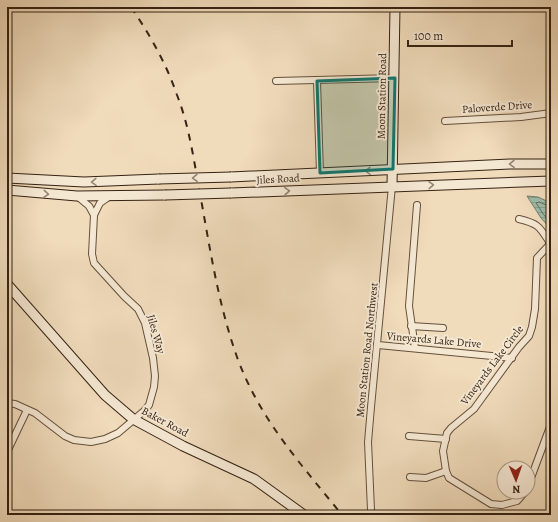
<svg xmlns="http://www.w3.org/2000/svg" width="558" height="522" viewBox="0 0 558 522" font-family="Alegreya,serif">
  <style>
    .water { fill: url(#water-rules); stroke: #737e6e }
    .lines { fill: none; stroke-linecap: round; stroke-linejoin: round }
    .shore { stroke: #686f5e; stroke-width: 1 }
    .street-casing { stroke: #64503d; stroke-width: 8 }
    .secondary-casing { stroke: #352213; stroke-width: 11 }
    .street { stroke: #f5e8d3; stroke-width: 6 }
    .secondary { stroke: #f5e8d3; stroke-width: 9 }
    .rail { stroke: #352213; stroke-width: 2; stroke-dasharray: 7 7; stroke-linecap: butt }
    .secondary-bridge-casing { stroke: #352213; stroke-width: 11; stroke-linecap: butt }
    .secondary-bridge { stroke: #f5e8d3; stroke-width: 9 }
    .oneway { stroke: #958573 }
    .marked { fill: #0f766e; fill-opacity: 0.2; stroke: #0f766e; stroke-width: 3; stroke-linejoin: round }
    .labels { text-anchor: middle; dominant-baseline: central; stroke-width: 4; stroke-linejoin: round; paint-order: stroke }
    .street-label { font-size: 11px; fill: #352213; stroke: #f5e8d3 }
  </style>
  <defs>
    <pattern id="water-rules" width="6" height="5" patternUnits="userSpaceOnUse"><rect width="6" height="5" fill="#9cbcaa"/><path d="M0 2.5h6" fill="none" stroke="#87a191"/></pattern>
  </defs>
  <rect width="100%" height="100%" fill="#f0dbbb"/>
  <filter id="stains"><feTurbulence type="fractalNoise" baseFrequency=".005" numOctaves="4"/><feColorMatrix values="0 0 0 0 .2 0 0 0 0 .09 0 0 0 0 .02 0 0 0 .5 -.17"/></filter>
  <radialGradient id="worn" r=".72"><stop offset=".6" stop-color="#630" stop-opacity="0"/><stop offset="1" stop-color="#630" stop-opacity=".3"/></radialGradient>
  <!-- water -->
  <polygon class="water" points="527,196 538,197 551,203 551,229 541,218"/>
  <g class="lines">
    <!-- shore -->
    <polyline class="shore" points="551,207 539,202 536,203 544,215 551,223"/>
    <!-- street casing -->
    <g class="street-casing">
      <g id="street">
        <polyline points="276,81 395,78"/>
        <polyline points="317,81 320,173"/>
        <polyline points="445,121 521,117 551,113"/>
        <polyline points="77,196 89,206 94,215"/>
        <path d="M519 219C539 224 539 226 550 243"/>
        <polyline points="411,326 443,328"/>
        <polyline points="378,345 512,358"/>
        <polyline points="415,348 409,306 417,205"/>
        <polyline points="7,403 15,404 35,413 65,436 74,440 91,442 105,439 118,433 144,411 149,405 154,387 155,376 153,358 145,323 138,309 124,296 94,263 92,254 94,215 100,203 110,196"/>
        <polyline points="409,436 446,439"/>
        <polyline points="7,452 27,410"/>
        <polyline points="410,477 426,478 446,471"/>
        <polyline points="528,486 551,424"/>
        <polyline points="525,492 517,501 502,505 491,504 449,478 446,471 443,451 447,433 451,428 474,409 519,347 529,336 532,327 535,309 537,258 551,243"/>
        <polyline points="372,515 371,510 368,442 371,407 392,186"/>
      </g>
    </g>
    <!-- secondary casing -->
    <g class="secondary-casing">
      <g id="secondary">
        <polyline points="231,177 510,164 551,164"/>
        <polyline points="7,178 84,182 159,179"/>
        <polyline points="392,186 395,7"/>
        <polyline points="7,190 77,196 165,195"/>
        <polyline points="231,193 551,181"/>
        <polyline points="7,284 105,395 133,419 183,446 254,479 304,515"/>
      </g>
    </g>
    <!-- street -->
    <use href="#street" class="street"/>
    <!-- secondary -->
    <use href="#secondary" class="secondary"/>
    <!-- rail -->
    <path class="rail" d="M131 7C150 35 166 63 177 95 188 123 193 154 198 183 209 241 217 301 237 357 260 420 301 464 342 515"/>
    <!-- secondary-bridge casing -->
    <g class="secondary-bridge-casing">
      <g id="secondary-bridge">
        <polyline points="159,179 231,177"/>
        <polyline points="165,195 231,193"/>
      </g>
    </g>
    <!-- secondary-bridge -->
    <use href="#secondary-bridge" class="secondary-bridge"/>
  </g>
  <!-- one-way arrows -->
  <defs><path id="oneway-chevron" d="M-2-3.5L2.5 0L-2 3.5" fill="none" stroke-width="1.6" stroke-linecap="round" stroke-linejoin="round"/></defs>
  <g class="oneway">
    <use href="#oneway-chevron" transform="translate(512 164) rotate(179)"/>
    <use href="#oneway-chevron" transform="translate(368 171) rotate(177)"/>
    <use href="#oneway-chevron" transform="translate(195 178) rotate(178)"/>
    <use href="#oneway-chevron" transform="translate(94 182) rotate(178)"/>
    <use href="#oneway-chevron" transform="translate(431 185) rotate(-2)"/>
    <use href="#oneway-chevron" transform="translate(287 191) rotate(-3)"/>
    <use href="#oneway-chevron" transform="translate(46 194) rotate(5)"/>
  </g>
  <!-- marked area -->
  <path class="marked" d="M395 78 393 169 320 173 317 81Z"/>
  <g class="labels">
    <!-- street labels -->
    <g class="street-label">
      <text transform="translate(382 96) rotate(-89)">Moon Station Road</text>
      <text transform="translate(497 107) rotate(-4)">Paloverde Drive</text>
      <text transform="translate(278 179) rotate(-3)">Jiles Road</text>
      <text transform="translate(156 334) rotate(74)">Jiles Way</text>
      <text transform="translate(434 340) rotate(5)">Vineyards Lake Drive</text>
      <text transform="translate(367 350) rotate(-84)">Moon Station Road Northwest</text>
      <text transform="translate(492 365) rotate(-53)">Vineyards Lake Circle</text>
      <text transform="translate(165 422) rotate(28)">Baker Road</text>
    </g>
  </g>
  <!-- margin -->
  <rect width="558" height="522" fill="none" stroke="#f0dbbb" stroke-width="24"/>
  <rect x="8" y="8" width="542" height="506" fill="none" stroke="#352213" stroke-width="2"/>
  <rect x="12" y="12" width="534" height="498" fill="none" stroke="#352213"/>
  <!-- north arrow -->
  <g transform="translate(516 480) rotate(178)"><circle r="19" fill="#f5e8d3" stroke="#a89986"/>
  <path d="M0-3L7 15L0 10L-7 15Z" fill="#8f2418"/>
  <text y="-6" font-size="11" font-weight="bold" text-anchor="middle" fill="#352213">N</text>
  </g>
  <!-- scale -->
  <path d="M408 40v6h104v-6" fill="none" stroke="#352213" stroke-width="2"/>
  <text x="414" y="40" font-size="12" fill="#352213" stroke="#f5e8d3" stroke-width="3" paint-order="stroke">100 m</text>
  <rect width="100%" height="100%" filter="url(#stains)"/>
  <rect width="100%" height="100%" fill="url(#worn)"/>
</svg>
